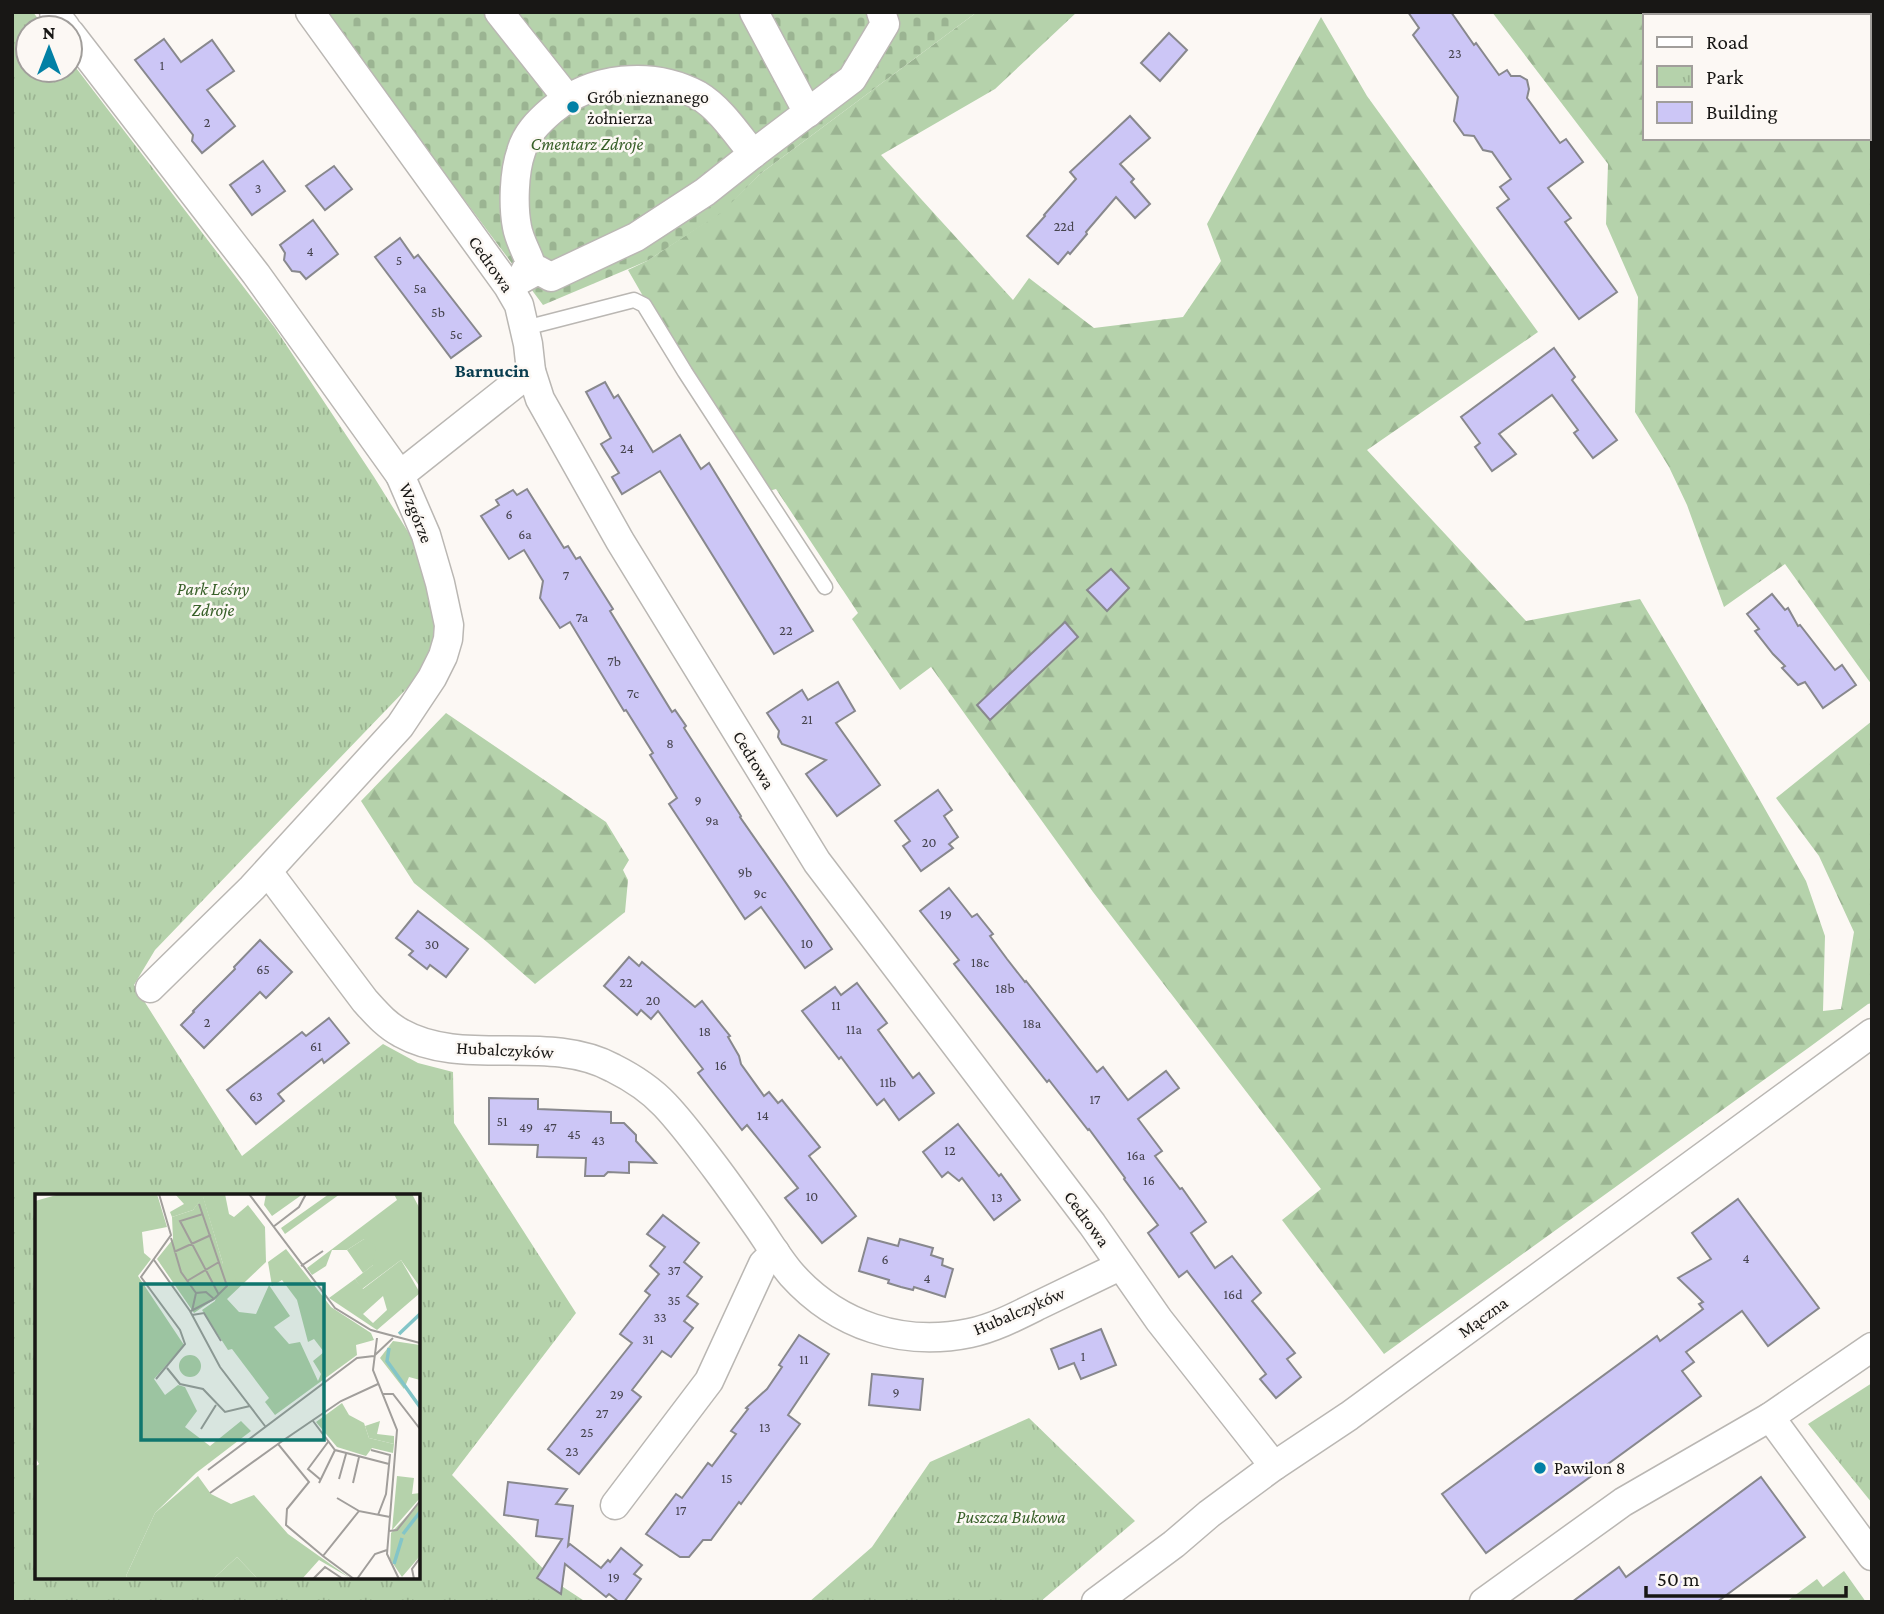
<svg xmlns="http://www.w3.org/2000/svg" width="1884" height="1614" viewBox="0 0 1884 1614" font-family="'Crimson Pro',serif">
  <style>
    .grass { fill: #b5d2ab }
    .forest { fill: url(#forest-firs) }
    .cemetery { fill: url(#cemetery-stones) }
    .park { fill: url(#park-tufts); fill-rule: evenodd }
    .building { fill: #ccc6f6; stroke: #88888d; stroke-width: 2 }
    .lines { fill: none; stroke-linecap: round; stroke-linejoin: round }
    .lane-casing { stroke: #bab7b3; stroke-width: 17 }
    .street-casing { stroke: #bab7b3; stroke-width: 31 }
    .secondary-casing { stroke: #bab7b3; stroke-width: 41 }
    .lane { stroke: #fff; stroke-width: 14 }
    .street { stroke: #fff; stroke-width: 28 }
    .secondary { stroke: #fff; stroke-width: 38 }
    .poi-dot { fill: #0280a5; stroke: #fcf8f4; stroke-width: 2.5 }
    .labels { text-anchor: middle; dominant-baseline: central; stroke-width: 5; stroke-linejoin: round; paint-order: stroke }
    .number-label { font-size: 14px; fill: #45434d }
    .poi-label { font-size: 18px; fill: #181715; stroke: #fcf8f4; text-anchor: start }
    .park-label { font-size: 18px; font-style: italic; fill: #375f28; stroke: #fcf8f4 }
    .street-label { font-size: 18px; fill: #181715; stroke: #fcf8f4 }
    .neighbourhood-label { font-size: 19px; font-weight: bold; fill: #093d4f; stroke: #fcf8f4 }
    .inset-river { fill: none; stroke: #83c5c8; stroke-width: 3.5 }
    .inset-road { fill: none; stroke: #a19e9b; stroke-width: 2 }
    .view { fill: #0f766e; fill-opacity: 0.15; stroke: #0f766e; stroke-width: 3.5 }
    .inset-edge { fill: none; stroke: #181715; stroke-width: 3.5 }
  </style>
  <defs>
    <pattern id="forest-firs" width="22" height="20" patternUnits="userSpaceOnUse" patternTransform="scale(1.75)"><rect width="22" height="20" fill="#b5d2ab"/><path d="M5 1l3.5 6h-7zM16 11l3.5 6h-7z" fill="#9bb492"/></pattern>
    <pattern id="cemetery-stones" width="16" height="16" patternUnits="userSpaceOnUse" patternTransform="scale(1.75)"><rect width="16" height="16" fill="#b5d2ab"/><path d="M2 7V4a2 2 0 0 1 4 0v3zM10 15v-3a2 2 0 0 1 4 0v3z" fill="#9bb492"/></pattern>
    <pattern id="park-tufts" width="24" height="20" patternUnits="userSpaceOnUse" patternTransform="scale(1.75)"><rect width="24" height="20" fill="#b5d2ab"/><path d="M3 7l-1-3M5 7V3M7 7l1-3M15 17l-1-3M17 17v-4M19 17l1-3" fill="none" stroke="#9bb492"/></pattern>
  </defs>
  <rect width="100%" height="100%" fill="#fcf8f4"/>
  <!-- grass -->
  <polygon class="grass" points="1844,1571 1866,1602 1786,1602 1817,1579 1823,1587"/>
  <!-- forest -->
  <g class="forest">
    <polygon points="977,12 1077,12 995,89 881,155 1013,300 1029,278 1094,328 1183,317 1221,261 1207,224 1321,17 1367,96 1538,332 1367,450 1526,621 1640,599 1753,788 1806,881 1825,936 1823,1011 1841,1009 1854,932 1819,856 1776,798 1872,721 1872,1003 1868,1004 1811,1046 1384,1354 1282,1220 1321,1189 1093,892 931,667 900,690 852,619 858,613 776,489 769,491 651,310 628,270 647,261 721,212 760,174"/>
    <polygon points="1492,12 1773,12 1775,16 1644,16 1644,138 1868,138 1868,135 1872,139 1872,685 1785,564 1724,607 1687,505 1669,467 1635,412 1638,297 1606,224 1608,164"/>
    <polygon points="446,713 606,822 629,860 623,870 628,880 625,912 535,984 487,942 414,883 361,801"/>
  </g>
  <!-- cemetery -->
  <polygon class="cemetery" points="324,12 977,12 760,174 721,213 647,261 543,305"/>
  <!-- park -->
  <g class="park">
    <path d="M12 12H33L45 28H28V70H70V60L275 328 374 477 428 564 440 631 413 682 155 950 134 985 242 1156 383 1044 418 1063 453 1072 454 1123 576 1313 452 1475 557 1583 586 1602H12ZM37 1196H418V1577H37Z"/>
    <polygon points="1872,1383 1872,1503 1808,1424"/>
    <polygon points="1029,1418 1135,1521 1040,1602 809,1602 872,1547 930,1462"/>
  </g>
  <!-- building -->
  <g class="building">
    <polygon points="1408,12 1451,12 1474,45 1476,43 1499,75 1507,70 1511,76 1520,76 1527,80 1529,89 1527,98 1560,143 1566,139 1583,162 1548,188 1571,218 1565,222 1617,292 1579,319 1497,208 1509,199 1500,187 1511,179 1492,152 1483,150 1474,136 1464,135 1454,121 1458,97 1413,35 1419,28"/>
    <polygon points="1169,33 1187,50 1160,81 1141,63"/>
    <polygon points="164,39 181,62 212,40 234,71 207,90 235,126 202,153 192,141 193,135 135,60"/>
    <polygon points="1130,116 1150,138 1120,164 1134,179 1131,182 1150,204 1135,218 1116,197 1086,232 1087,234 1070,254 1068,252 1058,264 1027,236 1045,216 1044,215 1076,179 1070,172"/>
    <polygon points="263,161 285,191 252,215 230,185"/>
    <polygon points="334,166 352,189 325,210 306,186"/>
    <polygon points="313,220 338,254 306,279 300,272 292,271 284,260 285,253 280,245"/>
    <polygon points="400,238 414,258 418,255 481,336 451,358 375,257"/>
    <polygon points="1554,348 1575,377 1572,380 1617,440 1593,458 1574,433 1578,430 1552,395 1499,434 1516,454 1492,471 1475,447 1480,443 1461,417"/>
    <polygon points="605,382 614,398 618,395 653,452 680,435 701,469 709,463 813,631 774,654 660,471 622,494 612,477 619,473 601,444 611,438 586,392"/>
    <polygon points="527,489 564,548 568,546 576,559 580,557 613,609 610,611 672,712 675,710 686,726 684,728 741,816 740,817 832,949 805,968 761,907 745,919 669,804 677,798 650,755 653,753 626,710 624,711 570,622 560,628 540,598 543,581 524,550 509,559 481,516 499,505 496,500 513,490 517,495"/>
    <polygon points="1111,569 1129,588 1107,611 1087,590"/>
    <polygon points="1772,594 1785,610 1788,608 1798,626 1800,625 1835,670 1842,665 1856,685 1823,708 1805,682 1798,685 1782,668 1785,666 1773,654 1755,631 1759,629 1747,614"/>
    <polygon points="1065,622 1078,637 990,720 977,705"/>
    <polygon points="838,682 855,711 836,723 880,785 837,816 806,774 826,760 782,744 778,737 779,731 767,713 802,690 808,700"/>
    <polygon points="938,790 952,810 944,816 958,837 949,844 953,848 921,871 903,846 910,841 895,821"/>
    <polygon points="949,888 972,917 977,914 993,934 990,936 1007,959 1025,982 1026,981 1097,1072 1103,1067 1128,1100 1166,1071 1179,1088 1138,1119 1162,1151 1155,1156 1180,1189 1182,1188 1206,1222 1191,1233 1215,1268 1232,1256 1261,1293 1252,1301 1295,1353 1287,1359 1301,1377 1276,1398 1260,1379 1266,1374 1187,1271 1179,1277 1148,1233 1158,1225 1124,1179 1125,1178 1089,1129 1088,1130 1049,1080 1047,1082 954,964 959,960 920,911"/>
    <polygon points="418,911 468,949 446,977 430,965 427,969 409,955 413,951 396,938"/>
    <polygon points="260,940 292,972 266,998 260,992 204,1048 181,1025 194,1012 193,1011 235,969 234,967"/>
    <polygon points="629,957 639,966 642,962 695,1007 702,1001 730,1036 728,1037 739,1056 741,1064 764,1096 769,1092 778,1103 782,1100 820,1147 809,1156 856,1216 822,1243 785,1198 798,1188 747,1125 742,1130 698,1073 703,1069 658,1011 651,1019 641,1010 637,1015 604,986"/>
    <polygon points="857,983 887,1023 878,1030 913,1078 919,1073 934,1093 899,1120 884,1099 877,1105 841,1057 839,1059 802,1011 835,987 841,995"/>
    <polygon points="329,1018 349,1043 324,1063 322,1059 278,1094 284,1101 256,1124 227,1090 302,1032 306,1036"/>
    <polygon points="489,1098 538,1099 538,1109 611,1112 611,1123 624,1123 636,1135 636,1141 656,1163 629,1162 629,1173 608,1172 604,1176 585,1176 586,1158 537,1157 538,1145 489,1144"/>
    <polygon points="958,1124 999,1176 1001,1174 1020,1200 994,1220 962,1178 959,1181 948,1172 942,1177 923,1152"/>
    <polygon points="1738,1199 1819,1308 1768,1346 1742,1311 1686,1352 1694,1362 1682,1371 1701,1396 1486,1553 1442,1494 1657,1336 1660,1341 1703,1309 1699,1304 1703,1302 1678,1278 1711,1259 1692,1233"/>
    <polygon points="663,1215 699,1243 684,1262 702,1277 687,1296 698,1304 684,1321 693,1328 671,1357 662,1351 632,1390 641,1397 579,1474 548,1449 632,1343 620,1334 650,1295 645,1291 659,1274 650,1266 665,1247 647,1234"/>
    <polygon points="868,1238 898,1246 900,1239 933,1248 931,1255 943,1259 942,1265 953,1269 945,1297 914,1287 913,1290 901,1287 888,1283 889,1280 859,1271"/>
    <polygon points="1101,1329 1116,1365 1081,1379 1074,1363 1059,1369 1051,1349"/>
    <polygon points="799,1335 829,1354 788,1415 800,1424 741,1504 739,1502 711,1540 703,1540 689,1557 680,1557 646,1534 676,1494 682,1498 708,1463 712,1466 736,1434 731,1431 748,1409 746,1408 767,1389 782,1367 779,1365"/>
    <polygon points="872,1374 923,1379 920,1410 869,1405"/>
    <polygon points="1761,1477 1805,1537 1717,1602 1572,1602 1619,1567 1626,1577"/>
    <polygon points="508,1482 567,1489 556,1504 573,1506 568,1546 570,1544 601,1568 608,1560 610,1562 621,1548 642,1565 634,1574 641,1579 624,1602 619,1602 609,1594 606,1597 565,1564 561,1594 537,1578 562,1539 536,1536 538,1520 504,1515"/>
  </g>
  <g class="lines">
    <!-- lane casing -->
    <g class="lane-casing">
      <polyline id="lane" points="525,328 634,300 644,305 685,372 825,587"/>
    </g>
    <!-- street casing -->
    <g class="street-casing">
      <g id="street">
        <polyline points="54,12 66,28"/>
        <polyline points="310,12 508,286 519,305 528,344 531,371 540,399 620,541 817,862 1092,1224 1159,1320 1274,1466"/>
        <polyline points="499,12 567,98"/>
        <polyline points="754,12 808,113"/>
        <polyline points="70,33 256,274 400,475 426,535 440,583 449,625 448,639 443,656 432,678 400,726 252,888 150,988"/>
        <path d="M521 279 530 262C526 251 519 239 517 227 513 206 514 172 521 152 526 134 538 122 552 110 592 77 651 70 698 95 720 108 737 134 753 154L852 79 885 24 881 12"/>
        <polyline points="514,283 538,270 551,277 636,237 705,192 753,154"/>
        <polyline points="400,475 531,371"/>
        <path d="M268 872 365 1001C376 1013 386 1025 401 1033 463 1068 548 1033 613 1068 631 1077 651 1090 665 1105 683 1124 699 1146 715 1167 730 1187 744 1207 758 1227 769 1243 779 1260 792 1275 838 1326 903 1347 970 1333 994 1328 1017 1316 1039 1305 1066 1292 1093 1279 1120 1266"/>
        <polyline points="1770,1417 1872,1556"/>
        <polyline points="615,1505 709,1381 763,1264 775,1252"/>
        <polyline points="1096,1602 1174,1544 1209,1514 1274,1466 1349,1416 1872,1033"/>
        <polyline points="1484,1602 1623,1502 1770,1417 1872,1347"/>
      </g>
    </g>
    <!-- secondary casing -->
    <g class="secondary-casing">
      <g id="secondary">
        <polyline points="1797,12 1800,16"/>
        <polyline points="1868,102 1872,106"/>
      </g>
    </g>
    <!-- lane -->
    <use href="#lane" class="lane"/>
    <!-- street -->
    <use href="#street" class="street"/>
    <!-- secondary -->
    <use href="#secondary" class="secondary"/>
  </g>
  <!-- markers -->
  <g class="poi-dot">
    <circle cx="573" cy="107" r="7"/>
    <circle cx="1540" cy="1468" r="7"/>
  </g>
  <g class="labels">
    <!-- number labels -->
    <g class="number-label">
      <text x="1455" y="53">23</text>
      <text x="162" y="65">1</text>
      <text x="207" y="122">2</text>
      <text x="258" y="188">3</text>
      <text x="1064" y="226">22d</text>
      <text x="310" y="251">4</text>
      <text x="399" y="260">5</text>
      <text x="420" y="288">5a</text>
      <text x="438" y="312">5b</text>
      <text x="456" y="334">5c</text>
      <text x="627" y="448">24</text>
      <text x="509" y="514">6</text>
      <text x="525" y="534">6a</text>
      <text x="566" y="575">7</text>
      <text x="582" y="617">7a</text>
      <text x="786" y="630">22</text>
      <text x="614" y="661">7b</text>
      <text x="633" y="693">7c</text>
      <text x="807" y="719">21</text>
      <text x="670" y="743">8</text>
      <text x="698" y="800">9</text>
      <text x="712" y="820">9a</text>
      <text x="929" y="842">20</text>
      <text x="745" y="872">9b</text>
      <text x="760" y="893">9c</text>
      <text x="946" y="914">19</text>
      <text x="807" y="943">10</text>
      <text x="432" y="944">30</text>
      <text x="980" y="962">18c</text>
      <text x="263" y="969">65</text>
      <text x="626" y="982">22</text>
      <text x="1005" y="988">18b</text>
      <text x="653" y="1000">20</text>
      <text x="836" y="1005">11</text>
      <text x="207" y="1022">2</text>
      <text x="1032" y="1023">18a</text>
      <text x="854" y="1029">11a</text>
      <text x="705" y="1031">18</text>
      <text x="316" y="1046">61</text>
      <text x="721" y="1065">16</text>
      <text x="888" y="1082">11b</text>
      <text x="256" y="1096">63</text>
      <text x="1095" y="1099">17</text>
      <text x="763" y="1115">14</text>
      <text x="502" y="1121">51</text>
      <text x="526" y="1127">49</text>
      <text x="550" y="1127">47</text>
      <text x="574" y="1134">45</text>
      <text x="598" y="1140">43</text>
      <text x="950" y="1150">12</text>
      <text x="1136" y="1155">16a</text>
      <text x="1149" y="1180">16</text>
      <text x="812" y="1196">10</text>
      <text x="997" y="1197">13</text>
      <text x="1746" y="1258">4</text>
      <text x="885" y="1259">6</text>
      <text x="674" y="1270">37</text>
      <text x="927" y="1278">4</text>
      <text x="1233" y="1294">16d</text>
      <text x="674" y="1300">35</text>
      <text x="660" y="1317">33</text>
      <text x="648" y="1339">31</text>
      <text x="1083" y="1356">1</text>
      <text x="804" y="1359">11</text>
      <text x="896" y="1392">9</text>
      <text x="617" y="1394">29</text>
      <text x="602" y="1413">27</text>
      <text x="765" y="1427">13</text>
      <text x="587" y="1432">25</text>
      <text x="572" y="1451">23</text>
      <text x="727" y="1478">15</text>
      <text x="681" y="1510">17</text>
      <text x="614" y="1577">19</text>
    </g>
    <!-- poi labels -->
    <g class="poi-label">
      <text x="587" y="97">Grób nieznanego<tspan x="587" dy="21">żołnierza</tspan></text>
      <text x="1554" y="1468">Pawilon 8</text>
    </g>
    <!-- park labels -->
    <g class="park-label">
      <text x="587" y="144">Cmentarz Zdroje</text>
      <text x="213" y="589">Park Leśny<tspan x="213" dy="21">Zdroje</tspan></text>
      <text x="1011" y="1517">Puszcza Bukowa</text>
    </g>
    <!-- street labels -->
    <g class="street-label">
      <text transform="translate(491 264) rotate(55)">Cedrowa</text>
      <text transform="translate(416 513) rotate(68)">Wzgórze</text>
      <text transform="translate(754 760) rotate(59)">Cedrowa</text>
      <text transform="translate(505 1050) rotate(3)">Hubalczyków</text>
      <text transform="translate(1087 1219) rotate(54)">Cedrowa</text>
      <text transform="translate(1019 1311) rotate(-23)">Hubalczyków</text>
      <text transform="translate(1483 1317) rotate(-36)">Mączna</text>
    </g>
    <!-- neighbourhood labels -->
    <g class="neighbourhood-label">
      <text x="492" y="370">Barnucin</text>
    </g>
  </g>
  <!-- overview -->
  <g transform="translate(35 1194)">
    <rect width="385" height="385" fill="#fcf8f4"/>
    <path d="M231 0H268L237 22 229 11ZM294 0H305L250 40 246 34ZM359 0H377L385 15V93L366 66 327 95 320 85 338 71 329 45 312 56H297L291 72 277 81 272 74 362 6ZM163 282 176 300 196 310 219 301 253 340 315 384 284 366 267 385H223L202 363 178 385H95L91 382 120 319Z" fill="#b5d2ab"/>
    <path d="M140 0H190L194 20 199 23 213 11 230 33 231 68 192 105 204 118 221 120 234 91 255 122 239 133 254 150 265 148 283 187 286 180 278 167 289 158 279 145 273 148 262 106 247 86 237 92 233 68 251 55 296 113 336 139 339 146 321 151 322 161 240 221 230 208 234 204 197 155 193 156 167 116 180 107 188 70 168 3 158 16 137 23 135 18 149 10ZM329 45 341 51 338 71 328 79 312 56ZM366 66 385 99 342 136 294 104 320 85 328 95ZM348 102 352 116 338 129 328 120ZM358 147 385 151V186L374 183 369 195 345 164ZM144 172a11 11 0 1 1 22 0a11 11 0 1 1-22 0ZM345 227 342 240 359 242V250L334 244 330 232ZM362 282 379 284 377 300 385 299V304L357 336ZM385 308V362L367 383 355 365 356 339Z" fill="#b5d2ab" fill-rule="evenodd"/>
    <path d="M168 2 188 70 195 68 202 90 159 119 122 65 138 45 137 23 158 16Z" fill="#b5d2ab"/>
    <path d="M25 0H122L132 33 107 38 109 59 116 65 103 82 149 151 119 185 130 201 143 191 150 193 162 217 150 233 175 252 206 227 216 237 161 279 120 319 91 382 95 385H0V273L4 270 0 263V7ZM307 209 314 221 329 229 334 244 359 250 358 259 337 254 331 262 302 253 281 228ZM202 363 223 385H178Z" fill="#b5d2ab"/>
    <path class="inset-river" d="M364 140 385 120M354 154 352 167 385 213M368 340 385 318M359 370 367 344"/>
    <path class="inset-road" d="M214 0 300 114 336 136 385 149M168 20 145 27 184 101M238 33 264 13 271 0M136 44 146 78 161 99M139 58 176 41M119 66 155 117 185 173 230 232M266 72 288 57M152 87 184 68M156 117 179 105M157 117 161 99 171 98 179 105 192 92 164 10M157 121 169 119 186 147M342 144 338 176 362 236 352 360 364 385M340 161 358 144M132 174 145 190 168 195 190 218 215 212M121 185 150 150 145 136 106 83 136 41 124 0M348 200H358L385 235M278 227 300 256 354 270M166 235 181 211M336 256 355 261 351 300 343 321M173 276 322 164 339 162M304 285 311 260M286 286 273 275 293 248M284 289 300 256M318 289 324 263M175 299 243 250M302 304 324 317M354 337 362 336 385 307M288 362 251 331 252 315 274 288 243 250 306 207 343 190M278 385 290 373 308 385M319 385 288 362 324 317 355 323M322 385 340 360 352 356M379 385 377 375 385 364"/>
    <path class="view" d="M106 90H289V246H106Z"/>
    <rect width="385" height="385" class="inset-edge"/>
  </g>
  <!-- border -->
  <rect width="1884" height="1614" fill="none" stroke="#181715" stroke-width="28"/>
  <!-- legend -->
  <rect x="1643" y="14" width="228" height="126" fill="#fcf8f4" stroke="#a19e9b" stroke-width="2"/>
  <rect x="1657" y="37" width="35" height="10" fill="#ffffff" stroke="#a19e9b" stroke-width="2"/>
  <text x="1706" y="49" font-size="21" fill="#181715">Road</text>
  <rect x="1657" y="66" width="35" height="21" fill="url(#park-tufts)" stroke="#a19e9b" stroke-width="2"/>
  <text x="1706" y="84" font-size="21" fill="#181715">Park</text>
  <rect x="1657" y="102" width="35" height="21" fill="#ccc6f6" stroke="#a19e9b" stroke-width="2"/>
  <text x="1706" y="119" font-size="21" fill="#181715">Building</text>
  <!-- north arrow -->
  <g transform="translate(49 49)"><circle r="33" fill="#fcf8f4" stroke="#a19e9b" stroke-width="2"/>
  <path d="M0-5L12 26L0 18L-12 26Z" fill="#0280a5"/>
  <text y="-10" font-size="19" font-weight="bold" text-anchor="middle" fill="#181715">N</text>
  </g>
  <!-- scale -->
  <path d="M1646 1586v10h200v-10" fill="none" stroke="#181715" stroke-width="3.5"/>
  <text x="1657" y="1586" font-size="21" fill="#181715" stroke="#fcf8f4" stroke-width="5" paint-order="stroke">50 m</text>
</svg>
